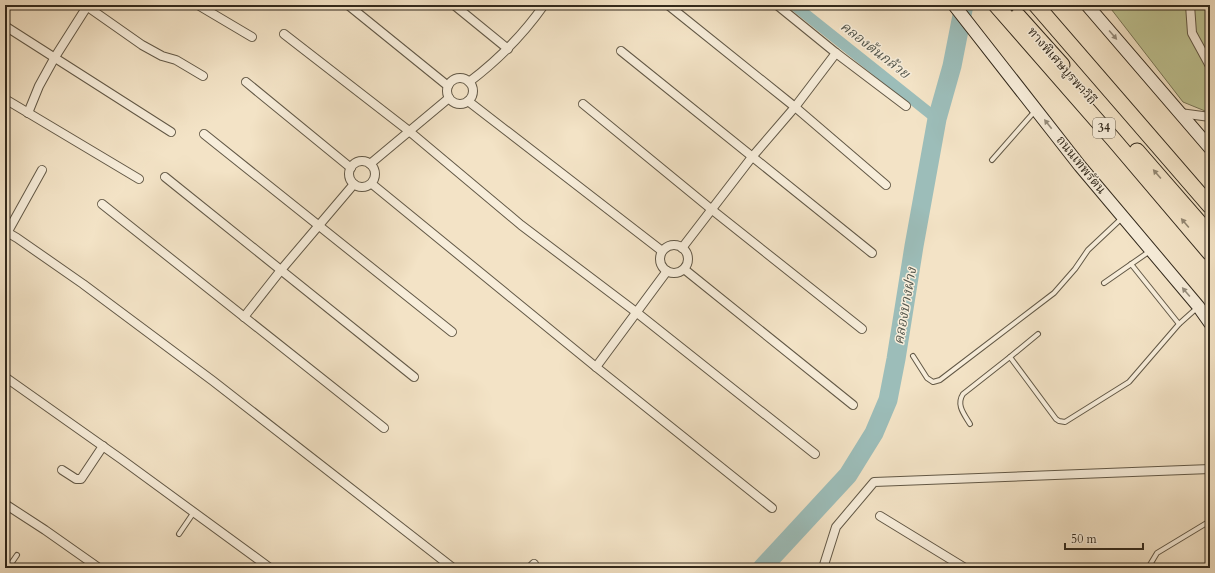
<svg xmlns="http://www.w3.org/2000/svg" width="1215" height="573" viewBox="0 0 1215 573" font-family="Cardo,'Noto Serif Thai',serif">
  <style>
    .green { fill: #bec392; stroke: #787657 }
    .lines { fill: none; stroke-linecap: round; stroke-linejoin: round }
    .canal { stroke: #9cbdb9; stroke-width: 11 }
    .river { stroke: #9cbdb9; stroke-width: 19 }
    .lane-casing { stroke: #625846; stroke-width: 6 }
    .street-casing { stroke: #625846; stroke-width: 10 }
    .secondary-casing { stroke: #32291c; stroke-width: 14 }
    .highway-casing { stroke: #32291c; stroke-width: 17 }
    .lane { stroke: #f7edda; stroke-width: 4 }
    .street { stroke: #f7edda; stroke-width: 8 }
    .secondary { stroke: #f7edda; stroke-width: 12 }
    .highway { stroke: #f3e3c6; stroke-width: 15 }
    .oneway { fill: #948b7b }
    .oneway2 { fill: #928671 }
    .labels { text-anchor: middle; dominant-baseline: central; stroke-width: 3; stroke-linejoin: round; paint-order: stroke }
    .shield { fill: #f7edda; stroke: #6d6455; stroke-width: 1 }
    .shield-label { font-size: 12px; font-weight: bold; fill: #32291c }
    .street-label { font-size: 13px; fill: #32291c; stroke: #f7edda }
    .water-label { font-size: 14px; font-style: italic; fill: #52554b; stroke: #f7edda }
  </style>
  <rect width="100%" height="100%" fill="#f3e3c6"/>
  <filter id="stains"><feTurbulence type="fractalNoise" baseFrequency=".005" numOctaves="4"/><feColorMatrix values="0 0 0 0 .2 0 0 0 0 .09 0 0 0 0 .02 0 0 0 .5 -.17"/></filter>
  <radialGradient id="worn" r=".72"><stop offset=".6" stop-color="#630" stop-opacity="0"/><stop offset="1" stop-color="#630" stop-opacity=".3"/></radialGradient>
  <!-- green -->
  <polygon class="green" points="1108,5 1210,5 1210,113 1183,102"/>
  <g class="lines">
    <!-- canal -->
    <polyline class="canal" points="794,5 937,119"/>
    <!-- river -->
    <polyline class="river" points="762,568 848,475 874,433 888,400 896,359 914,246 937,119 952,66 964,5"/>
    <!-- lane casing -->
    <g class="lane-casing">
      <g id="lane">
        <polyline points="992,160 1035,111"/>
        <polyline points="1131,264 1179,324"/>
        <polyline points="1104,283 1150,251"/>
        <polyline points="1038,334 1010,357 1056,419 1059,421 1065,422 1129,382 1179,324 1198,307"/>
        <polyline points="913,356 927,378 933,382 940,380 1054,293 1075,269 1088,250 1122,218"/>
        <path d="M970 424C964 414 956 405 963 394L1010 357"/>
        <polyline points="179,534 194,512"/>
        <polyline points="8,568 17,555"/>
        <polyline points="1148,568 1157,553 1210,521"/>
      </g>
    </g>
    <!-- street casing -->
    <g class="street-casing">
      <g id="street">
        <polyline points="85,5 142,45 162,56 176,60 203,76"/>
        <polyline points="198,5 252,37"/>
        <polyline points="348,5 448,86"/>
        <polyline points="454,5 508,49"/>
        <polyline points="668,5 795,107 886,185"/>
        <polyline points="777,5 836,53 906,106"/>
        <polyline points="1190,5 1192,33 1210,66"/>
        <polyline points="5,26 171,132"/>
        <polyline points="284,34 409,131 521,225 636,312 815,454"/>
        <polyline points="621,51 872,253"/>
        <circle cx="460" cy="91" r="13"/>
        <polyline points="246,82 351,168"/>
        <path d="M469 82C498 60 523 35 544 5"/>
        <polyline points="5,99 139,179"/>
        <polyline points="468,101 662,251"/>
        <polyline points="583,104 711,209 862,329"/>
        <polyline points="28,113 39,86 55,57 88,5"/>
        <polyline points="1180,113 1210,117"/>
        <polyline points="204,134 452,332"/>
        <circle cx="362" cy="174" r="13"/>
        <polyline points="370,164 449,98"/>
        <polyline points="165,177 414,377"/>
        <polyline points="372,184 596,367 772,508"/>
        <polyline points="102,204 384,428"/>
        <polyline points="5,231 17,238 83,284 213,381 453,568"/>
        <polyline points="7,233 42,170"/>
        <circle cx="674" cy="259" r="14"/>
        <polyline points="682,248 752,157 795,107 836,53"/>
        <polyline points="684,269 853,405"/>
        <polyline points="244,317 281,270 354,184"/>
        <polyline points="596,367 667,271"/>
        <polyline points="5,377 121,459 270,568"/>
        <polyline points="62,470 76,479 81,479 103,446"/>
        <polyline points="5,504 45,530 99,568"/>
        <polyline points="880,516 965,568"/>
        <polyline points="530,568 534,564"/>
        <polyline points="823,568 836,527 874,482 1210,469"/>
      </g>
    </g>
    <!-- secondary casing -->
    <g class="secondary-casing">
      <g id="secondary">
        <polyline points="954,5 1080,166 1198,306 1210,323"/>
        <polyline points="1087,5 1210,148"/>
      </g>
    </g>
    <!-- highway casing -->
    <g class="highway-casing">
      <g id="highway">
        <polyline points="996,5 1114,140 1210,253"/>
        <polyline points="1036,5 1210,206"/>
        <polyline points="1018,16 1062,65"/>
        <polyline points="1137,151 1210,235"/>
      </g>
    </g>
    <!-- lane -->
    <use href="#lane" class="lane"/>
    <!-- street -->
    <use href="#street" class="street"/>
    <!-- secondary -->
    <use href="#secondary" class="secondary"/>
    <!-- highway -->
    <use href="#highway" class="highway"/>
  </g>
  <!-- one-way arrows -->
  <defs><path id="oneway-solid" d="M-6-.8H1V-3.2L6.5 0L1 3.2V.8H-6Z"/></defs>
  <g class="oneway">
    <use href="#oneway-solid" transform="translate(1113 35) rotate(49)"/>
    <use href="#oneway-solid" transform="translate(1048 124) rotate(-128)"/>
    <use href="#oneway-solid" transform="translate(1186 292) rotate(-130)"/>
  </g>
  <g class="oneway2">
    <use href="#oneway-solid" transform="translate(1157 174) rotate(-131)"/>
    <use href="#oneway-solid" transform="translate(1185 223) rotate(-130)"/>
  </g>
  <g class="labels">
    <!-- shield labels -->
    <rect class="shield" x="1093" y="118" width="22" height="20" rx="3"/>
    <g class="shield-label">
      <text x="1104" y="128">34</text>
    </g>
    <!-- street labels -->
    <g class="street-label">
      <text transform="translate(1062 66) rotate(49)">ทางพิเศษบูรพาวิถี</text>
      <text transform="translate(1081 165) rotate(51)">ถนนเทพรัตน</text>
    </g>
    <!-- water labels -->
    <g class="water-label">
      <text transform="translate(875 50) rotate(38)">คลองต้นกล้วย</text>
      <text transform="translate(905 306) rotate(-80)">คลองบางฝาง</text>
    </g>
  </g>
  <!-- margin -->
  <rect width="1215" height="573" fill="none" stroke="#f3e3c6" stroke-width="20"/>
  <rect x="6" y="6" width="1203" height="561" fill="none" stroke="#32291c" stroke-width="2"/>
  <rect x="10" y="10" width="1195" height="553" fill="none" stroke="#32291c"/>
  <!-- scale -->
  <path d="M1065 543v6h78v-6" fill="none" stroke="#32291c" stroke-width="2"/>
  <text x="1071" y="543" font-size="12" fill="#32291c" stroke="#f7edda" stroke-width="3" paint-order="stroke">50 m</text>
  <rect width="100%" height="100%" filter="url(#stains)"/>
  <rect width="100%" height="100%" fill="url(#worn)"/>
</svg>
